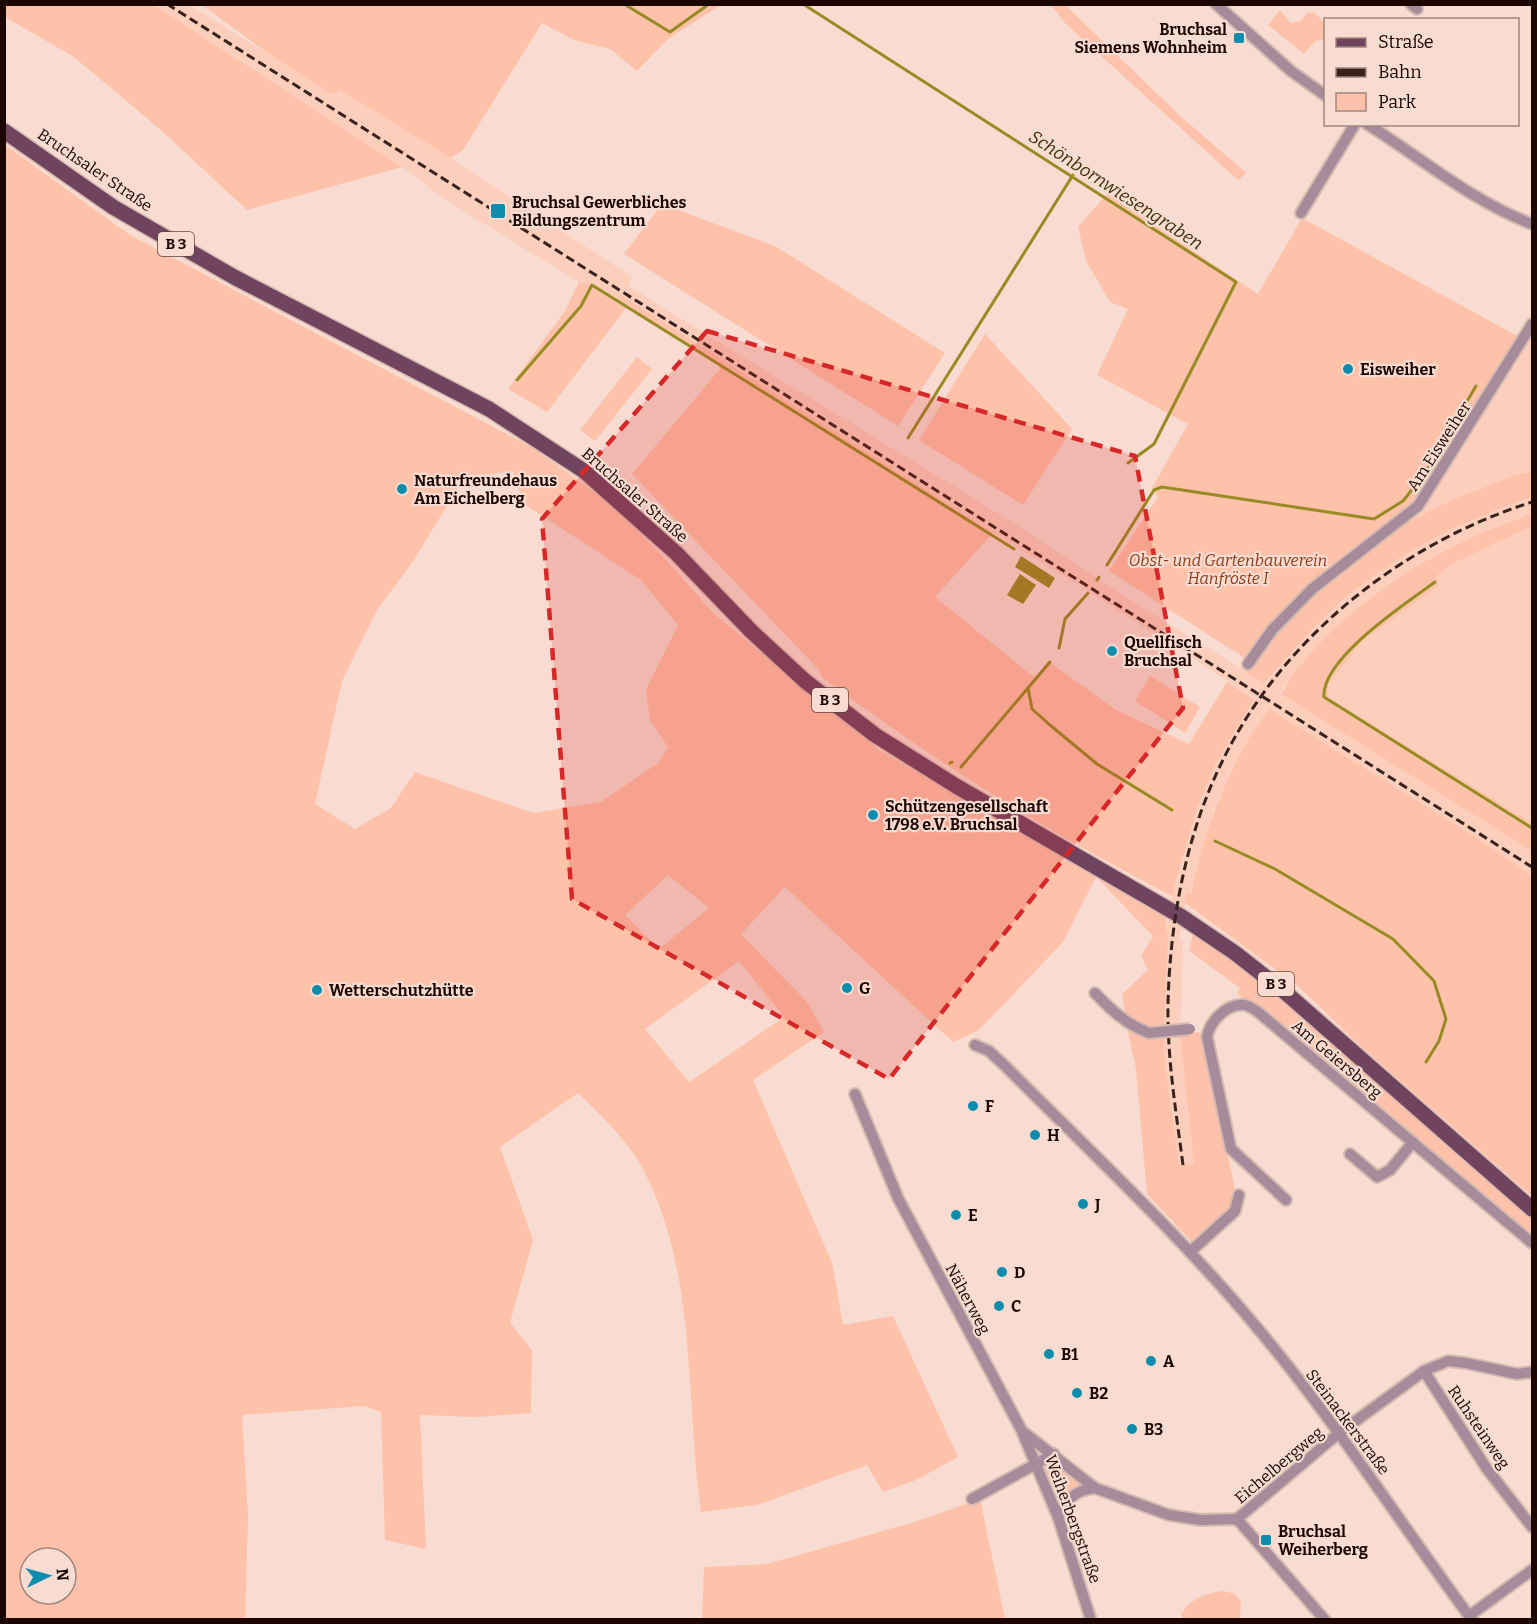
<svg xmlns="http://www.w3.org/2000/svg" width="1537" height="1624" viewBox="0 0 1537 1624" font-family="Bitter,serif">
  <style>
    .built { fill: #fccebc }
    .green { fill: #fec1a9; fill-rule: evenodd }
    .water { fill: #978b23 }
    .lines { fill: none; stroke-linecap: round; stroke-linejoin: round }
    .stream { stroke: #978b23; stroke-width: 3 }
    .street-casing { stroke: #d5bab0; stroke-width: 14 }
    .primary-casing { stroke: #d5bab0; stroke-width: 18 }
    .street { stroke: #a68b9b; stroke-width: 10 }
    .primary { stroke: #70435f; stroke-width: 15 }
    .rail { stroke: #39221c; stroke-width: 3; stroke-dasharray: 9 4.5; stroke-linecap: butt }
    .street-bridge-casing { stroke: #d5bab0; stroke-width: 14; stroke-linecap: butt }
    .street-bridge { stroke: #a68b9b; stroke-width: 10 }
    .marked { fill: #d62828; fill-opacity: 0.2; stroke: #d62828; stroke-width: 4.5; stroke-dasharray: 12 8; stroke-linejoin: round }
    .poi-dot { fill: #0d8cad; stroke: #f8dcd1; stroke-width: 2 }
    .labels { text-anchor: middle; dominant-baseline: central; stroke-width: 4.5; stroke-linejoin: round; paint-order: stroke }
    .shield { fill: #f8dcd1; stroke: #5e463f; stroke-width: 1.5 }
    .shield-label { font-size: 15px; font-weight: bold; fill: #1c0601 }
    .poi-label { font-size: 16px; font-weight: bold; fill: #1c0601; stroke: #f8dcd1; text-anchor: start }
    .street-label { font-size: 16px; fill: #1c0601; stroke: #f8dcd1 }
    .park-label { font-size: 16px; font-style: italic; fill: #8d3c17; stroke: #f8dcd1 }
    .water-label { font-size: 18px; font-style: italic; fill: #393408; stroke: #f8dcd1 }
  </style>
  <rect width="100%" height="100%" fill="#f8dcd1"/>
  <!-- built -->
  <g class="built">
    <polygon points="153,5 190,5 333,95 340,90 451,158 632,277 628,286 1012,522 1124,596 1265,683 1325,617 1375,574 1431,539 1491,510 1532,497 1532,514 1496,526 1438,553 1383,588 1335,629 1296,671 1280,693 1532,851 1532,876 1474,836 1268,709 1230,771 1213,812 1190,894 1187,894 1179,941 1183,941 1180,1034 1194,1164 1178,1166 1165,1066 1163,1003 1168,934 1165,933 1173,887 1176,887 1198,806 1216,763 1254,698 1082,587 846,444 621,295 617,300 588,283 579,282 447,201 402,167"/>
    <polygon points="1532,322 1532,472 1515,475 1452,500 1411,522 1426,491"/>
    <polygon points="1532,526 1532,823 1328,697 1328,685 1362,641 1439,585 1434,577 1450,565"/>
  </g>
  <!-- green -->
  <g class="green">
    <polygon points="5,4 154,5 402,167 247,210 162,131 74,57 5,17"/>
    <polygon points="202,5 721,4 721,5 669,38 637,71 610,49 574,40 542,23 463,150 451,158 340,90 333,95 273,57"/>
    <polygon points="1051,5 1065,5 1177,113 1246,173 1238,180 1066,24"/>
    <polygon points="1280,10 1291,23 1301,21 1307,13 1314,12 1325,23 1325,39 1315,41 1304,54 1268,25"/>
    <path d="M4 144 130 235 535 449 610 504 661 554 713 613 879 750 1166 916V933L1168 934 1164 1028 1149 1029 1126 1018 1122 994 1148 970 1141 956 1153 936 1096 877 1063 942 979 1030 953 1042 785 887 741 934 807 1002 824 1032 753 1080 832 1263 843 1325 893 1316 958 1457 916 1480 883 1492 867 1465 757 1505 701 1512C685 1398 698 1275 643 1169 628 1140 601 1116 578 1093L500 1147 533 1240 510 1323 532 1350 531 1413 476 1417 420 1415 426 1549 385 1540 381 1412 364 1406 242 1415 248 1516 245 1619H5ZM513 472 524 504 641 580 678 625 646 689 650 720 668 747 658 763 601 802 533 813 415 772 391 808 355 829 315 804 342 681 377 610 414 560 465 476ZM668 875 709 908 659 949 625 915ZM739 961 784 1017 689 1082 645 1029ZM30 1558H66V1594H30Z"/>
    <path d="M1107 194 1258 294 1302 218 1521 338 1426 491 1411 521 1452 500 1515 475 1532 472V497C1455 522 1382 561 1323 619 1303 639 1284 662 1264 683L1246 672 1243 657 1109 571 1158 497 1152 488 1188 424 1097 375 1128 309 1110 302 1086 261 1078 227Z"/>
    <polygon points="662,204 775,246 945,353 898,426 624,254"/>
    <path d="M579 282 588 283 617 300 621 295 993 533 935 597 1030 674 1035 677 1048 661 1116 710 1189 744 1227 682 1254 699 1216 763 1198 806 1172 896C1049 833 932 760 822 677L818 669 632 474 720 369 719 365 626 308 547 412 508 389 565 311Z"/>
    <polygon points="985,334 1072,429 1023,505 919,440"/>
    <polygon points="637,357 652,369 595,441 580,430"/>
    <path d="M1532 514V526L1450 565 1435 577 1439 585 1362 641 1328 685V697L1532 823V851L1281 694C1287 686 1288 681 1295 672 1355 597 1441 543 1532 514Z"/>
    <polygon points="1150,676 1200,707 1185,733 1135,701"/>
    <path d="M1269 709 1474 836 1532 876V1196L1365 1050 1298 986 1185 903 1187 893 1191 894C1206 826 1227 765 1269 709Z"/>
    <polygon points="1194,930 1242,961 1532,1218 1532,1237 1237,993 1240,988 1189,951"/>
    <polygon points="1127,1028 1148,1036 1164,1035 1165,1066 1179,1165 1194,1164 1180,1034 1203,1032 1236,1195 1235,1204 1193,1243 1147,1194 1136,1069"/>
    <polygon points="1054,1454 1095,1488 1083,1489 1058,1517 1038,1463"/>
    <polygon points="980,1499 1005,1619 702,1620 704,1567 767,1564 914,1522"/>
    <path d="M1224 1591 1235 1594 1241 1602 1240 1619H1183L1181 1614C1192 1598 1205 1593 1224 1591Z"/>
  </g>
  <!-- water -->
  <g class="water">
    <polygon points="1021,556 1055,578 1049,588 1015,567"/>
    <polygon points="1020,574 1036,585 1023,604 1007,595"/>
  </g>
  <g class="lines">
    <!-- stream -->
    <g class="stream">
      <polyline points="624,4 670,32 709,4"/>
      <polyline points="803,4 1236,282 1154,444 1128,463"/>
      <polyline points="517,380 581,306 592,285 1014,549"/>
      <polyline points="908,438 1073,175"/>
      <polyline points="1107,565 1154,490 1162,487 1374,519 1403,501 1425,473 1476,386"/>
      <polyline points="1097,580 1099,577"/>
      <path d="M1435 582C1406 603 1321 659 1324 697L1532 828"/>
      <polyline points="1059,648 1065,619 1088,593"/>
      <polyline points="1028,688 1032,709 1050,725 1097,764 1172,810"/>
      <polyline points="950,763 952,762"/>
      <polyline points="961,767 1050,662"/>
      <polyline points="1215,841 1275,869 1393,939 1434,981 1446,1019 1439,1041 1426,1062"/>
    </g>
    <!-- street casing -->
    <g class="street-casing">
      <g id="street">
        <polyline points="1216,4 1291,71 1326,96"/>
        <polyline points="1411,4 1417,9"/>
        <path d="M1367 124C1421 158 1473 202 1532 224"/>
        <polyline points="1301,213 1355,124"/>
        <polyline points="1248,664 1272,630 1312,589 1418,506 1532,324"/>
        <path d="M1095 993C1111 1010 1126 1024 1149 1033"/>
        <path d="M975 1045 989 1051 1003 1064C1090 1151 1180 1235 1259 1330 1336 1422 1400 1523 1472 1620"/>
        <polyline points="855,1094 898,1198 1022,1431 1095,1488"/>
        <polyline points="1350,1154 1377,1177 1390,1170 1413,1142"/>
        <path d="M1286 1200 1231 1149 1207 1037C1210 1021 1227 1003 1245 1005 1249 1006 1255 1010 1258 1012L1532 1243"/>
        <polyline points="1190,1252 1235,1211 1239,1195"/>
        <polyline points="1424,1371 1487,1469 1532,1527"/>
        <polyline points="1023,1434 1058,1517 1091,1620"/>
        <polyline points="972,1499 1054,1454"/>
        <path d="M1058 1517C1067 1499 1075 1490 1095 1488L1169 1515 1201 1520 1237 1519 1325 1620"/>
        <polyline points="1237,1519 1339,1433 1424,1371 1448,1361 1466,1363 1517,1374 1532,1372"/>
        <polyline points="1469,1616 1532,1570"/>
      </g>
    </g>
    <!-- primary casing -->
    <g class="primary-casing">
      <polyline id="primary" points="4,131 113,207 234,277 489,409 584,471 676,553 752,632 805,681 875,735 956,786 1182,917 1235,953 1286,993 1532,1209"/>
    </g>
    <!-- street -->
    <use href="#street" class="street"/>
    <!-- primary -->
    <use href="#primary" class="primary"/>
    <!-- rail -->
    <g class="rail">
      <polyline points="167,4 1532,867"/>
      <path d="M1183 1165C1176 1111 1167 1058 1168 1003 1170 923 1185 839 1220 766 1280 639 1400 544 1532 502"/>
    </g>
    <!-- street-bridge casing -->
    <g class="street-bridge-casing">
      <polyline id="street-bridge" points="1149,1033 1190,1029"/>
    </g>
    <!-- street-bridge -->
    <use href="#street-bridge" class="street-bridge"/>
  </g>
  <!-- marked area -->
  <path class="marked" d="M707 331 1135 456 1183 708 889 1079 572 899 542 519Z"/>
  <!-- markers -->
  <g class="poi-dot">
    <rect x="1233" y="32" width="12" height="12" rx="3"/>
    <rect x="490" y="203" width="16" height="16" rx="3"/>
    <circle cx="1348" cy="369" r="6"/>
    <circle cx="402" cy="489" r="6"/>
    <circle cx="1112" cy="651" r="6"/>
    <circle cx="873" cy="815" r="6"/>
    <circle cx="847" cy="988" r="6"/>
    <circle cx="317" cy="990" r="6"/>
    <circle cx="973" cy="1106" r="6"/>
    <circle cx="1035" cy="1135" r="6"/>
    <circle cx="1083" cy="1204" r="6"/>
    <circle cx="956" cy="1215" r="6"/>
    <circle cx="1002" cy="1272" r="6"/>
    <circle cx="999" cy="1306" r="6"/>
    <circle cx="1049" cy="1354" r="6"/>
    <circle cx="1151" cy="1361" r="6"/>
    <circle cx="1077" cy="1393" r="6"/>
    <circle cx="1132" cy="1429" r="6"/>
    <rect x="1260" y="1534" width="12" height="12" rx="3"/>
  </g>
  <g class="labels">
    <!-- shield labels -->
    <g class="shield">
      <rect x="158" y="232" width="36" height="24" rx="4.5"/>
      <rect x="812" y="688" width="36" height="24" rx="4.5"/>
      <rect x="1258" y="972" width="36" height="24" rx="4.5"/>
    </g>
    <g class="shield-label">
      <text x="176" y="244">B 3</text>
      <text x="830" y="700">B 3</text>
      <text x="1276" y="984">B 3</text>
    </g>
    <!-- poi labels -->
    <g class="poi-label">
      <text x="1227" y="29" text-anchor="end">Bruchsal<tspan x="1227" dy="18">Siemens Wohnheim</tspan></text>
      <text x="512" y="202">Bruchsal Gewerbliches<tspan x="512" dy="18">Bildungszentrum</tspan></text>
      <text x="1360" y="369">Eisweiher</text>
      <text x="414" y="480">Naturfreundehaus<tspan x="414" dy="18">Am Eichelberg</tspan></text>
      <text x="1124" y="642">Quellfisch<tspan x="1124" dy="18">Bruchsal</tspan></text>
      <text x="885" y="806">Schützengesellschaft<tspan x="885" dy="18">1798 e.V. Bruchsal</tspan></text>
      <text x="859" y="988">G</text>
      <text x="329" y="990">Wetterschutzhütte</text>
      <text x="985" y="1106">F</text>
      <text x="1047" y="1135">H</text>
      <text x="1095" y="1204">J</text>
      <text x="968" y="1215">E</text>
      <text x="1014" y="1272">D</text>
      <text x="1011" y="1306">C</text>
      <text x="1061" y="1354">B1</text>
      <text x="1163" y="1361">A</text>
      <text x="1089" y="1393">B2</text>
      <text x="1144" y="1429">B3</text>
      <text x="1278" y="1531">Bruchsal<tspan x="1278" dy="18">Weiherberg</tspan></text>
    </g>
    <!-- street labels -->
    <g class="street-label">
      <text transform="translate(95 170) rotate(34)">Bruchsaler Straße</text>
      <text transform="translate(1439 446) rotate(-57)">Am Eisweiher</text>
      <text transform="translate(635 495) rotate(41)">Bruchsaler Straße</text>
      <text transform="translate(1337 1059) rotate(40)">Am Geiersberg</text>
      <text transform="translate(968 1299) rotate(62)">Näherweg</text>
      <text transform="translate(1348 1422) rotate(53)">Steinackerstraße</text>
      <text transform="translate(1479 1427) rotate(56)">Ruhsteinweg</text>
      <text transform="translate(1279 1465) rotate(-40)">Eichelbergweg</text>
      <text transform="translate(1073 1519) rotate(70)">Weiherbergstraße</text>
    </g>
    <!-- park labels -->
    <g class="park-label">
      <text x="1228" y="560">Obst- und Gartenbauverein<tspan x="1228" dy="18">Hanfröste I</tspan></text>
    </g>
    <!-- water labels -->
    <g class="water-label">
      <text transform="translate(1116 190) rotate(33)">Schönbornwiesengraben</text>
    </g>
  </g>
  <!-- border -->
  <rect width="1537" height="1624" fill="none" stroke="#1c0601" stroke-width="12"/>
  <!-- legend -->
  <rect x="1324" y="18" width="195" height="108" fill="#f8dcd1" stroke="#a0867e" stroke-width="1.5"/>
  <rect x="1336" y="38" width="30" height="9" fill="#70435f" stroke="#a0867e" stroke-width="1.5"/>
  <text x="1378" y="48" font-size="18" fill="#1c0601">Straße</text>
  <rect x="1336" y="68" width="30" height="9" fill="#39221c" stroke="#a0867e" stroke-width="1.5"/>
  <text x="1378" y="78" font-size="18" fill="#1c0601">Bahn</text>
  <rect x="1336" y="93" width="30" height="18" fill="#fec1a9" stroke="#a0867e" stroke-width="1.5"/>
  <text x="1378" y="108" font-size="18" fill="#1c0601">Park</text>
  <!-- north arrow -->
  <g transform="translate(48 1576) rotate(85)"><circle r="28" fill="#f8dcd1" stroke="#a0867e" stroke-width="1.5"/>
  <path d="M0-4.5L10 22L0 15L-10 22Z" fill="#0d8cad"/>
  <text y="-9" font-size="16" font-weight="bold" text-anchor="middle" fill="#1c0601">N</text>
  </g>
</svg>
